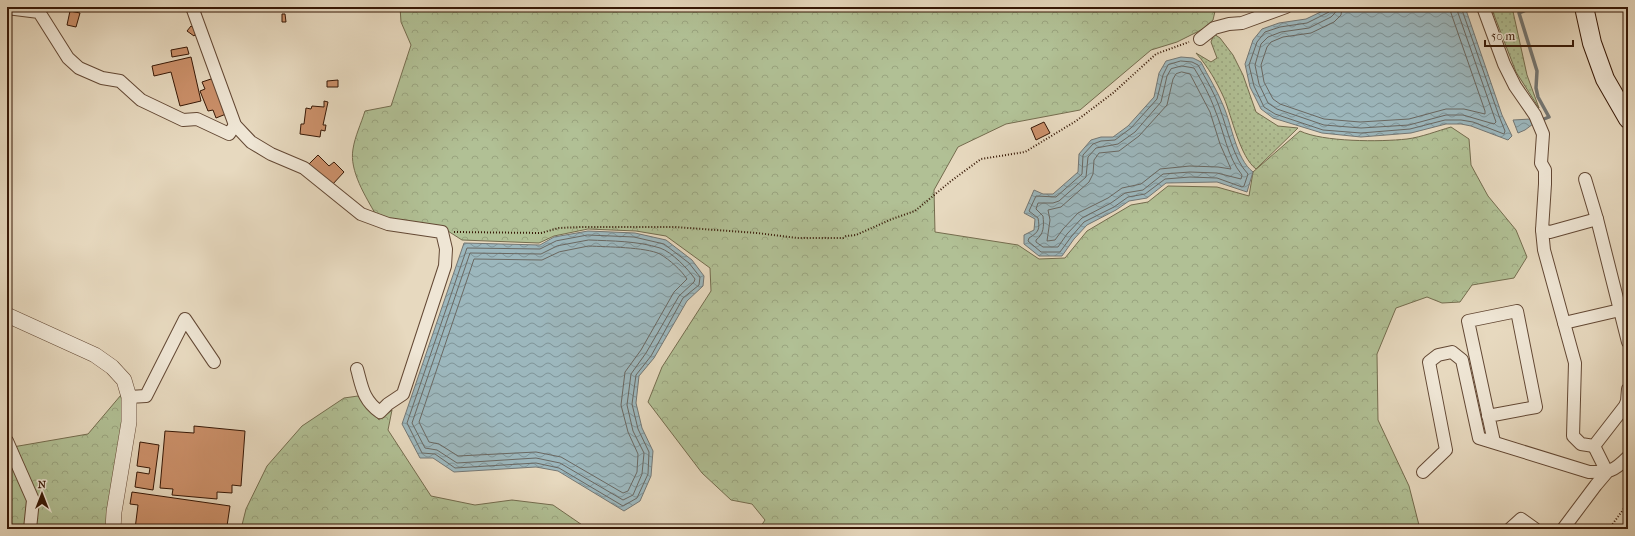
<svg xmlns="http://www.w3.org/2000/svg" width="1635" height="536" viewBox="0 0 1635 536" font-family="'IM FELL French Canon',serif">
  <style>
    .grass { fill: url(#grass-dots); stroke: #746c4e }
    .forest { fill: url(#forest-crowns); stroke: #746c4e }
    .water { fill: url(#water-waves); stroke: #747774 }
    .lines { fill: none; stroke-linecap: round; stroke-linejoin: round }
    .shore { stroke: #6a6862; stroke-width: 1 }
    .stream { stroke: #747774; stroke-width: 3.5 }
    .building { fill: #cb906a; stroke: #371806 }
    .minor-casing { stroke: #634834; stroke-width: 14 }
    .tertiary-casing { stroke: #634834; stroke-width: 16 }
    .secondary-casing { stroke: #371806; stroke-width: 20 }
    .path { stroke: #371806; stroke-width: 2; stroke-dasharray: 1 2; stroke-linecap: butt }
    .minor { stroke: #efe6d5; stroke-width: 12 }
    .tertiary { stroke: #efe6d5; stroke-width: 15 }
    .secondary { stroke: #efe6d5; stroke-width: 18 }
  </style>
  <defs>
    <pattern id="grass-dots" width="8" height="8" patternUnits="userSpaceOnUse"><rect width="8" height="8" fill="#b1c095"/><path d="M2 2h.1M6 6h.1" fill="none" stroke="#99a47f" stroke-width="1.8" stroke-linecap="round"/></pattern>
    <pattern id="forest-crowns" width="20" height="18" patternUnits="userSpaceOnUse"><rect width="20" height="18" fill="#b1c095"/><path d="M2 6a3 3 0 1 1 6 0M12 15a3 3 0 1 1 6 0" fill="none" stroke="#99a47f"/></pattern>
    <pattern id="water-waves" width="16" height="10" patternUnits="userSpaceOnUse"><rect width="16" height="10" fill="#9cb7bd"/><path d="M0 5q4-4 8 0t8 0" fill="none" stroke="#809498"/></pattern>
  </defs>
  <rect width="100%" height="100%" fill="#e7d9bf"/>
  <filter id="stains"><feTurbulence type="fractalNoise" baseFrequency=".005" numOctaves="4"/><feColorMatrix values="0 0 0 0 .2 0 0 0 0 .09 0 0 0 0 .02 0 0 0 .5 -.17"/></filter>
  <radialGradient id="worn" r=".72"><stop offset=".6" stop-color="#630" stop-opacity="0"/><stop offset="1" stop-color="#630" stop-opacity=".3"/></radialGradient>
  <!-- grass -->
  <g class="grass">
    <polygon points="1491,7 1512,7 1527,75 1539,108 1516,72"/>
    <path d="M1214 34 1220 38 1233 55 1243 75 1256 112 1278 126 1298 128 1256 169C1240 157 1232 117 1224 98 1216 81 1209 68 1196 53L1211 62 1217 58 1211 42Z"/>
  </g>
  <!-- forest -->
  <g class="forest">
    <path d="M400 7H1216L1213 20 1203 29 1177 42 1151 50 1080 110 1006 124 958 147 934 190 935 232 1018 245 1039 259 1065 258 1087 231 1131 205 1148 202 1168 186 1217 187 1249 196 1253 172 1300 131C1323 142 1380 142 1407 139 1422 137 1437 131 1451 127L1469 139 1471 165 1488 196 1516 230 1527 257 1514 278 1472 285 1460 302 1442 303 1427 297 1396 308 1377 354 1378 420 1409 486 1420 529H759L765 520 752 504 731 500 702 473 648 402 662 367 711 291 710 268 666 236 636 231 588 229 554 236 539 243 462 240 440 226 402 222 376 215C366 197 349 171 353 149 355 136 361 124 365 111L391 106 411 45 401 22Z"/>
    <polygon points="121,395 124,420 107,529 7,529 7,448 88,434"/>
    <polygon points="358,396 379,420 392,410 388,430 431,496 475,505 512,500 553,505 588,529 242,529 242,525 246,509 267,466 302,426 344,398"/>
  </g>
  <!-- water -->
  <g class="water">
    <polygon points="1331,7 1465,7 1502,115 1512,136 1508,140 1471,126 1461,124 1446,124 1411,133 1361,137 1322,133 1273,118 1261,109 1250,87 1245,64 1253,40 1262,29 1279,23 1306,19"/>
    <path d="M1181 57 1193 58 1201 62C1208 76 1217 90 1223 105 1232 125 1236 159 1253 172L1247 192 1217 182 1166 183 1147 198 1129 201 1116 210 1087 225 1074 239 1062 256H1039L1024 244V235L1034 230 1035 219 1024 213 1034 190 1043 194H1053L1078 172 1079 154 1091 140 1101 137H1113L1128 126 1154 97 1159 73 1166 61Z"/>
    <polygon points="1531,119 1533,124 1525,130 1518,133 1513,120"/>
    <polygon points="588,231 635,233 666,240 692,260 704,276 703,286 687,301 654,358 639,376 636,403 642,428 653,451 651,476 640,501 624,511 558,471 536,467 454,472 433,458 420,458 402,424 464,243 540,245 554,237"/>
  </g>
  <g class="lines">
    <!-- shore -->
    <g class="shore">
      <polyline points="1331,7 1329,12 1307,23 1280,27 1265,32 1257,42 1249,65 1254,86 1264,107 1275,114 1323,130 1361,133 1410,129 1445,120 1461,120 1473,122 1504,134 1505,131 1499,116 1461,7"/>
      <polyline points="1336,7 1335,13 1331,17 1309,28 1281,32 1268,37 1261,44 1255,65 1259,84 1268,103 1277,109 1324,125 1361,128 1409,125 1446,115 1463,115 1494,124 1496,122 1456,7"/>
      <polyline points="1342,7 1341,15 1334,22 1311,33 1283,37 1271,42 1267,47 1261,65 1264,82 1273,99 1280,104 1324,119 1360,122 1409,119 1446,109 1464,109 1485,114 1485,111 1451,13 1450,7"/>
      <path d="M1181 61 1192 62 1198 65C1206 79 1215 94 1220 109 1227 128 1234 160 1248 174L1244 186 1242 187 1217 178 1190 177 1165 179 1145 194 1128 197 1114 207 1084 222 1071 237 1060 252H1041L1028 241 1029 238C1039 232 1040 229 1038 218L1029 211 1036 196 1056 197 1082 174 1083 155 1093 144 1101 141 1115 140 1131 128 1157 99 1163 75 1168 65Z"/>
      <path d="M1182 66 1194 68C1202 81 1210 96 1215 110 1224 131 1227 157 1242 175L1241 179 1217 173 1190 172 1163 174 1143 190 1125 193 1111 203 1082 218 1067 234 1058 247H1043L1036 242V240C1044 234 1044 226 1043 216L1036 209 1038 203H1053L1059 201 1086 177 1088 157 1096 148 1118 144 1135 132 1161 102 1167 76 1171 69Z"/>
      <polygon points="1182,72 1190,74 1210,112 1220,144 1231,169 1218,167 1190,166 1160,169 1141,184 1122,188 1108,198 1078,213 1063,229 1055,240 1047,241 1050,220 1048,210 1061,207 1089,182 1093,174 1094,160 1099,153 1119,151 1139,136 1167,105 1173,79 1176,74"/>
      <polygon points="588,235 634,237 664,244 689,263 700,277 699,285 683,298 651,356 636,375 632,404 638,429 649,452 648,474 637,498 623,506 559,468 536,463 455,468 435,454 422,453 407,423 467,248 540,249 556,241"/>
      <path d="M589 240C612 241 638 241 660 248 672 252 688 269 695 279L694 282 679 296 646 353 631 374 627 405 633 431 644 453 642 474 633 495 623 500 560 463 536 458 457 463 437 450 425 448 412 423 470 253 541 254 557 246Z"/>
      <path d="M589 246C607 247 645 247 660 254 670 260 681 270 687 279L674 292 641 350 625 372 621 405 628 432 638 454 637 472 628 491 623 493 561 457 536 452 458 456 439 444 429 442 419 422 474 259 542 260 559 252Z"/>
    </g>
    <!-- stream -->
    <polyline class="stream" points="1533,7 1519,13 1537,71 1536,88 1538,97 1549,117 1539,121"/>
  </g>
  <!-- building -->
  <g class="building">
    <polygon points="70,11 80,13 76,27 67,25"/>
    <polygon points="282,14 285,14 286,22 282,22"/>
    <polygon points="191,26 198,31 194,36 187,31"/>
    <polygon points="187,47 189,54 172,57 171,50"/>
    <polygon points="191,57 201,101 180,106 171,72 154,76 152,66"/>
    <polygon points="214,78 226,114 216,118 213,110 208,111 200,91 205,89 202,82"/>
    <polygon points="338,80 338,87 327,87 327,81"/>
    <polygon points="324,101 328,102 323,125 326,125 325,131 321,130 320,137 300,134 301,124 304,124 306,108 311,109 312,106 324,107"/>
    <polygon points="1044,122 1050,133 1036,140 1031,128"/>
    <polygon points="318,155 329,166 334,162 344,172 332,185 308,165"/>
    <polygon points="194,426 245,431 241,486 232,485 232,493 217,492 217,499 172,495 173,489 160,488 165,431 194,433"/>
    <polygon points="140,442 159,445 153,490 135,487 137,472 149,474 150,468 137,466"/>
    <polygon points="132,492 230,506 227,526 219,525 218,529 135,529 138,505 130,504"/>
  </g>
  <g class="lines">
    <!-- minor casing -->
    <g class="minor-casing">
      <g id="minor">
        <path d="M192 7 235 125 251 142 271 154 304 168 361 214 388 224 442 232 446 249 445 266 403 394 388 404 380 412C363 400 362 387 357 369"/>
        <polyline points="1483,7 1504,64 1515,86 1535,115 1543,134 1541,163 1545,170 1545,184 1542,230 1544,250 1575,363 1573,436 1581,444 1594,446 1625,406 1627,401 1628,389"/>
        <polyline points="7,8 39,12 68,58 79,68 102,78 120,81 141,100 183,120 197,119 229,134 235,125"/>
        <polyline points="1200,39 1214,28 1229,24 1242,23 1286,7"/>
        <polyline points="1597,219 1628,342"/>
        <polyline points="1542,230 1550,232 1597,219 1585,179"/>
        <polyline points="1564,323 1620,310"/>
        <polyline points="129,397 146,396 185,319 214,362"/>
        <polyline points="1488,416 1536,407 1517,311 1468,321 1494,442"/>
        <polyline points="7,441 33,500 30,529"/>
        <path d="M1423 472 1446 450 1429 362 1438 355 1452 352 1462 360 1479 438 1589 472C1610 472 1613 472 1628 457"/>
        <polyline points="1510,529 1521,519 1535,529"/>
        <polyline points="1563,529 1596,485 1607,472 1594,446"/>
      </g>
    </g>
    <!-- tertiary casing -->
    <g class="tertiary-casing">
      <polyline id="tertiary" points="7,315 95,355 112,367 124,380 129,397 129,422 114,512 113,529"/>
    </g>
    <!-- secondary casing -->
    <g class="secondary-casing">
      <polyline id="secondary" points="1584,7 1592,43 1605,79 1628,119"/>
    </g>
    <!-- path -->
    <g class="path">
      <polyline points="454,232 541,233 559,228 581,227 675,227 757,233 797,238 843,238 846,236 856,235 892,219 915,211 951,181 981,159 1025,152 1076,121 1113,93 1156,54 1189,42"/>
      <polyline points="1609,529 1628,503"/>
    </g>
    <!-- minor -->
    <use href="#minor" class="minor"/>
    <!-- tertiary -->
    <use href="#tertiary" class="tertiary"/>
    <!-- secondary -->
    <use href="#secondary" class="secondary"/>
  </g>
  <!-- margin -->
  <rect width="1635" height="536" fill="none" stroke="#e7d9bf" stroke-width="24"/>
  <rect x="8" y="8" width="1619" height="520" fill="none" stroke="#371806" stroke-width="2"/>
  <rect x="12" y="12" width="1611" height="512" fill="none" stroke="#371806"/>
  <!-- north arrow -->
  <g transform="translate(42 494)" stroke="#efe6d5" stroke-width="3" paint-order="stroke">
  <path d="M0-3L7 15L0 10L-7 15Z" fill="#371806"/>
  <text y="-6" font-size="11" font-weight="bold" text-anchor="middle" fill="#371806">N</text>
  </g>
  <!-- scale -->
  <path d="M1485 40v6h88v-6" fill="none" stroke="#371806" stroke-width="2"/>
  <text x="1491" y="40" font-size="12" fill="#371806" stroke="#efe6d5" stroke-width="3" paint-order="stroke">50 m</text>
  <rect width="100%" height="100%" filter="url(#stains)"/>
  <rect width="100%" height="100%" fill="url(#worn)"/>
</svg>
